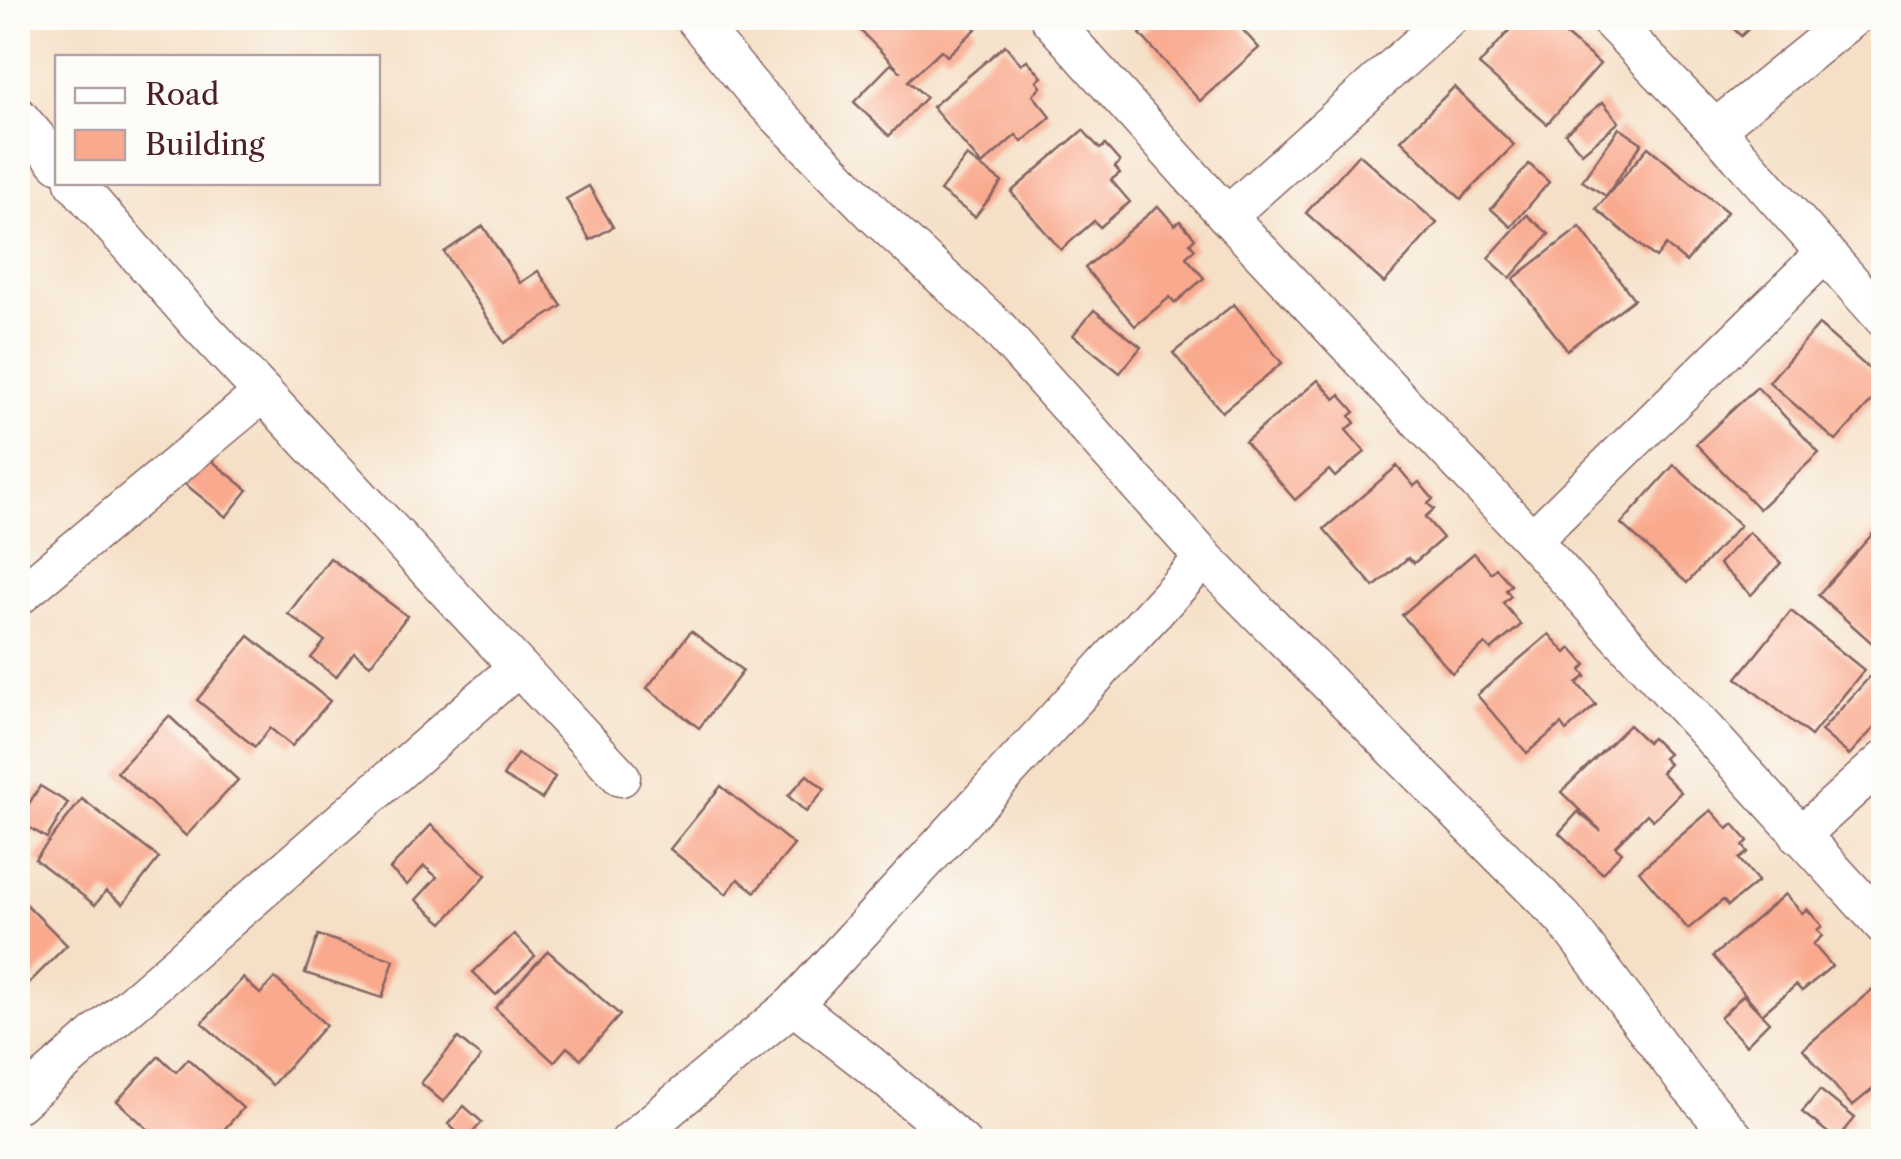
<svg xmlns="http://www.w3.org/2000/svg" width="1901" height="1159" viewBox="0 0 1901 1159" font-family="'Libre Caslon Text',serif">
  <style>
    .building { fill: #f9a98d }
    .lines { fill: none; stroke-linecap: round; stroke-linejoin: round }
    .minor-casing { stroke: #866362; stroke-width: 41 }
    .minor { stroke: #fff; stroke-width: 38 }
  </style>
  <rect width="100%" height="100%" fill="#fdfcf7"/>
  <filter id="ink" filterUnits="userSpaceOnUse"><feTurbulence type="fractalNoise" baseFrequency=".01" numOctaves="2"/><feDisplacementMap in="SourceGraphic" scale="20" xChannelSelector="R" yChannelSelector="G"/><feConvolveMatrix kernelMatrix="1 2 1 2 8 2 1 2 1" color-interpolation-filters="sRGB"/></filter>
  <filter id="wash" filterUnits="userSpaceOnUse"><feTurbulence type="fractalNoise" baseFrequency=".0048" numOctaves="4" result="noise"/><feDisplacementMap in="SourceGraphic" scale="40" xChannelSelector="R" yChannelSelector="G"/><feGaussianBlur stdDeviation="2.25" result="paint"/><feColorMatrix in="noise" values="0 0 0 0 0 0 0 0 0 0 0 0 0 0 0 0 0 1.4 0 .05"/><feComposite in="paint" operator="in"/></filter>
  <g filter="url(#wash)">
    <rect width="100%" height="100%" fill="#f5e0c7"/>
    <g id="blocks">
      <!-- building -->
      <g class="building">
        <polygon points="865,18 964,18 976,29 947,56 941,50 908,81 926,97 889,136 854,102 891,64 901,72 856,26"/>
        <polygon points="1159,18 1232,18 1259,48 1200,101 1140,34"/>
        <polygon points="1520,18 1546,18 1600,64 1547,124 1479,65"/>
        <polygon points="1723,18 1760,18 1741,36"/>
        <polygon points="1005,45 1021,64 1027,60 1042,77 1037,81 1041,87 1033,95 1051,117 1022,142 1016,135 982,165 932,107"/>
        <polygon points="1454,87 1514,145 1461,199 1401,140"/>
        <polygon points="1603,102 1619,122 1582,153 1565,133"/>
        <polygon points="1619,128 1642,143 1606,196 1582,181"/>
        <polygon points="1083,130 1100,149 1105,145 1120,162 1115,167 1120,173 1111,180 1130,202 1100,227 1094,221 1061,250 1011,192"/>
        <polygon points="1648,147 1727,212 1686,262 1666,245 1656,258 1596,209"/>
        <polygon points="1359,154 1437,223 1384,283 1306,213"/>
        <polygon points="967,156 1002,182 975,217 940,191"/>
        <polygon points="1529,164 1549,182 1511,227 1491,209"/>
        <polygon points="589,186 613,227 590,240 566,199"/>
        <polygon points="1158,206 1175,225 1180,221 1195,238 1190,243 1195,249 1186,257 1204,278 1175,303 1170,297 1135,326 1085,268"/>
        <polygon points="1527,215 1549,234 1510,278 1488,258"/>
        <polygon points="483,226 520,283 538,271 562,306 504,343 444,252"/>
        <polygon points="1580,227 1634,299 1567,350 1513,279"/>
        <polygon points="1234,304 1282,363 1222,412 1173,353"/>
        <polygon points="1094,310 1141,347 1120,373 1073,335"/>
        <polygon points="1819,325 1884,382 1884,387 1836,441 1769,382"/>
        <polygon points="1318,380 1335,399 1340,395 1355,412 1350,416 1355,423 1346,430 1365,452 1335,477 1329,470 1295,500 1245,442"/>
        <polygon points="1757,387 1819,453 1759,509 1696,444"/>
        <polygon points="197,449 248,490 226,517 174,475"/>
        <polygon points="1674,465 1740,525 1687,583 1621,524"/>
        <polygon points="1397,466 1414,486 1419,482 1433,499 1428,504 1434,509 1425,517 1443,538 1414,563 1408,558 1374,587 1324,529"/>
        <polygon points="1878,528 1884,533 1884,648 1881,651 1818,595"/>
        <polygon points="1749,532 1781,563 1751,595 1719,564"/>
        <polygon points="1474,553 1491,573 1496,568 1511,585 1506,590 1511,596 1503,603 1521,625 1491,650 1485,644 1452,673 1402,615"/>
        <polygon points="330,558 407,616 370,665 354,652 336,677 311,658 325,641 288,614"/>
        <polygon points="1791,611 1864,670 1811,736 1737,678"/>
        <polygon points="691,631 743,671 699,728 647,688"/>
        <polygon points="1549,634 1566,653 1571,648 1586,665 1581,670 1586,676 1577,683 1596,705 1566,731 1561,724 1527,753 1477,695"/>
        <polygon points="249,636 330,701 292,746 270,728 255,747 197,700"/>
        <polygon points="1874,672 1884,681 1884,717 1849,755 1821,731"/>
        <polygon points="169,716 238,780 186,836 117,772"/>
        <polygon points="1629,725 1647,742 1652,738 1668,754 1663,758 1669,764 1661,772 1681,792 1653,820 1647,814 1615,846 1622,852 1602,873 1559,833 1578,812 1601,831 1561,792"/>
        <polygon points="517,754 555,777 542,799 503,776"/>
        <polygon points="807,775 825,790 806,812 788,796"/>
        <polygon points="40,786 68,803 47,838 18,821"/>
        <polygon points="721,786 794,845 755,892 738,879 726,894 670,849"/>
        <polygon points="82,799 159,858 123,904 106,891 95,905 35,859"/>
        <polygon points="1711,810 1728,829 1733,824 1748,841 1743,846 1748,852 1739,859 1758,881 1728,906 1723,900 1688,929 1639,871"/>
        <polygon points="431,825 486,875 443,923 416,900 437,877 424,866 407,885 390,869"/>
        <polygon points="1785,894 1802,913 1807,909 1822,926 1817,930 1822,936 1813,944 1832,966 1802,991 1796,985 1762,1014 1713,956"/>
        <polygon points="18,896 67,945 18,994"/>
        <polygon points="514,934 535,956 496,995 473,972"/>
        <polygon points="318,935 394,960 382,998 305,973"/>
        <polygon points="548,951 620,1015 581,1059 567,1047 554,1062 495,1008"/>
        <polygon points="243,978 260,994 275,978 326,1025 272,1085 202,1023"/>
        <polygon points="1875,987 1884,996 1884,1080 1852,1106 1803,1049"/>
        <polygon points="1743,995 1769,1022 1746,1045 1720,1018"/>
        <polygon points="458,1038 481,1057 443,1102 421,1083"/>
        <polygon points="159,1056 176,1072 188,1059 243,1108 213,1142 162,1142 117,1101"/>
        <polygon points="1820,1090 1855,1118 1837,1140 1802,1112"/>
        <polygon points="464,1106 482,1122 466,1140 448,1124"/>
      </g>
    </g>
  </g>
  <g filter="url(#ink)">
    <use href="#blocks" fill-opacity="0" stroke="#866362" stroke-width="2.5"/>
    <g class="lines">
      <!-- minor casing -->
      <g class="minor-casing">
        <g id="minor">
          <polyline points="694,18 757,94 876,216 997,327 1204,558 1564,919 1686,1082 1738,1142"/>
          <polyline points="1049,18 1227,216 1532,540 1884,926"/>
          <polyline points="1608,18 1715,129 1884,319"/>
          <polyline points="18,116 58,163"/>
          <polyline points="1715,129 1852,18"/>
          <polyline points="74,182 196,321 621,777"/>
          <polyline points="1227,216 1449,18"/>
          <polyline points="1532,540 1825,253"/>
          <polyline points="18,597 263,393"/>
          <polyline points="1800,836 1884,760"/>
          <polyline points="793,1005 869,1064 961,1142"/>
          <polyline points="18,1103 518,667"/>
          <polyline points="629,1142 793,1005 1204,558"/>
        </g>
      </g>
      <!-- minor -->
      <use href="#minor" class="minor"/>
    </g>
  </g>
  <!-- margin -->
  <rect width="1901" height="1159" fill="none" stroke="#fdfcf7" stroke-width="60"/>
  <!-- legend -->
  <rect x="55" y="55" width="325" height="130" fill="#fdfcf7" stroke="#b5a4a5" stroke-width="2.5"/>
  <rect x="75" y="88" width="50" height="15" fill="#ffffff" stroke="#b5a4a5" stroke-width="2.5"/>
  <text x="145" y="105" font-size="30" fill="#4a1f2b">Road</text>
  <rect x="75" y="130" width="50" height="30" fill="#f9a98d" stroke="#b5a4a5" stroke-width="2.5"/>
  <text x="145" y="155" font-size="30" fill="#4a1f2b">Building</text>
</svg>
